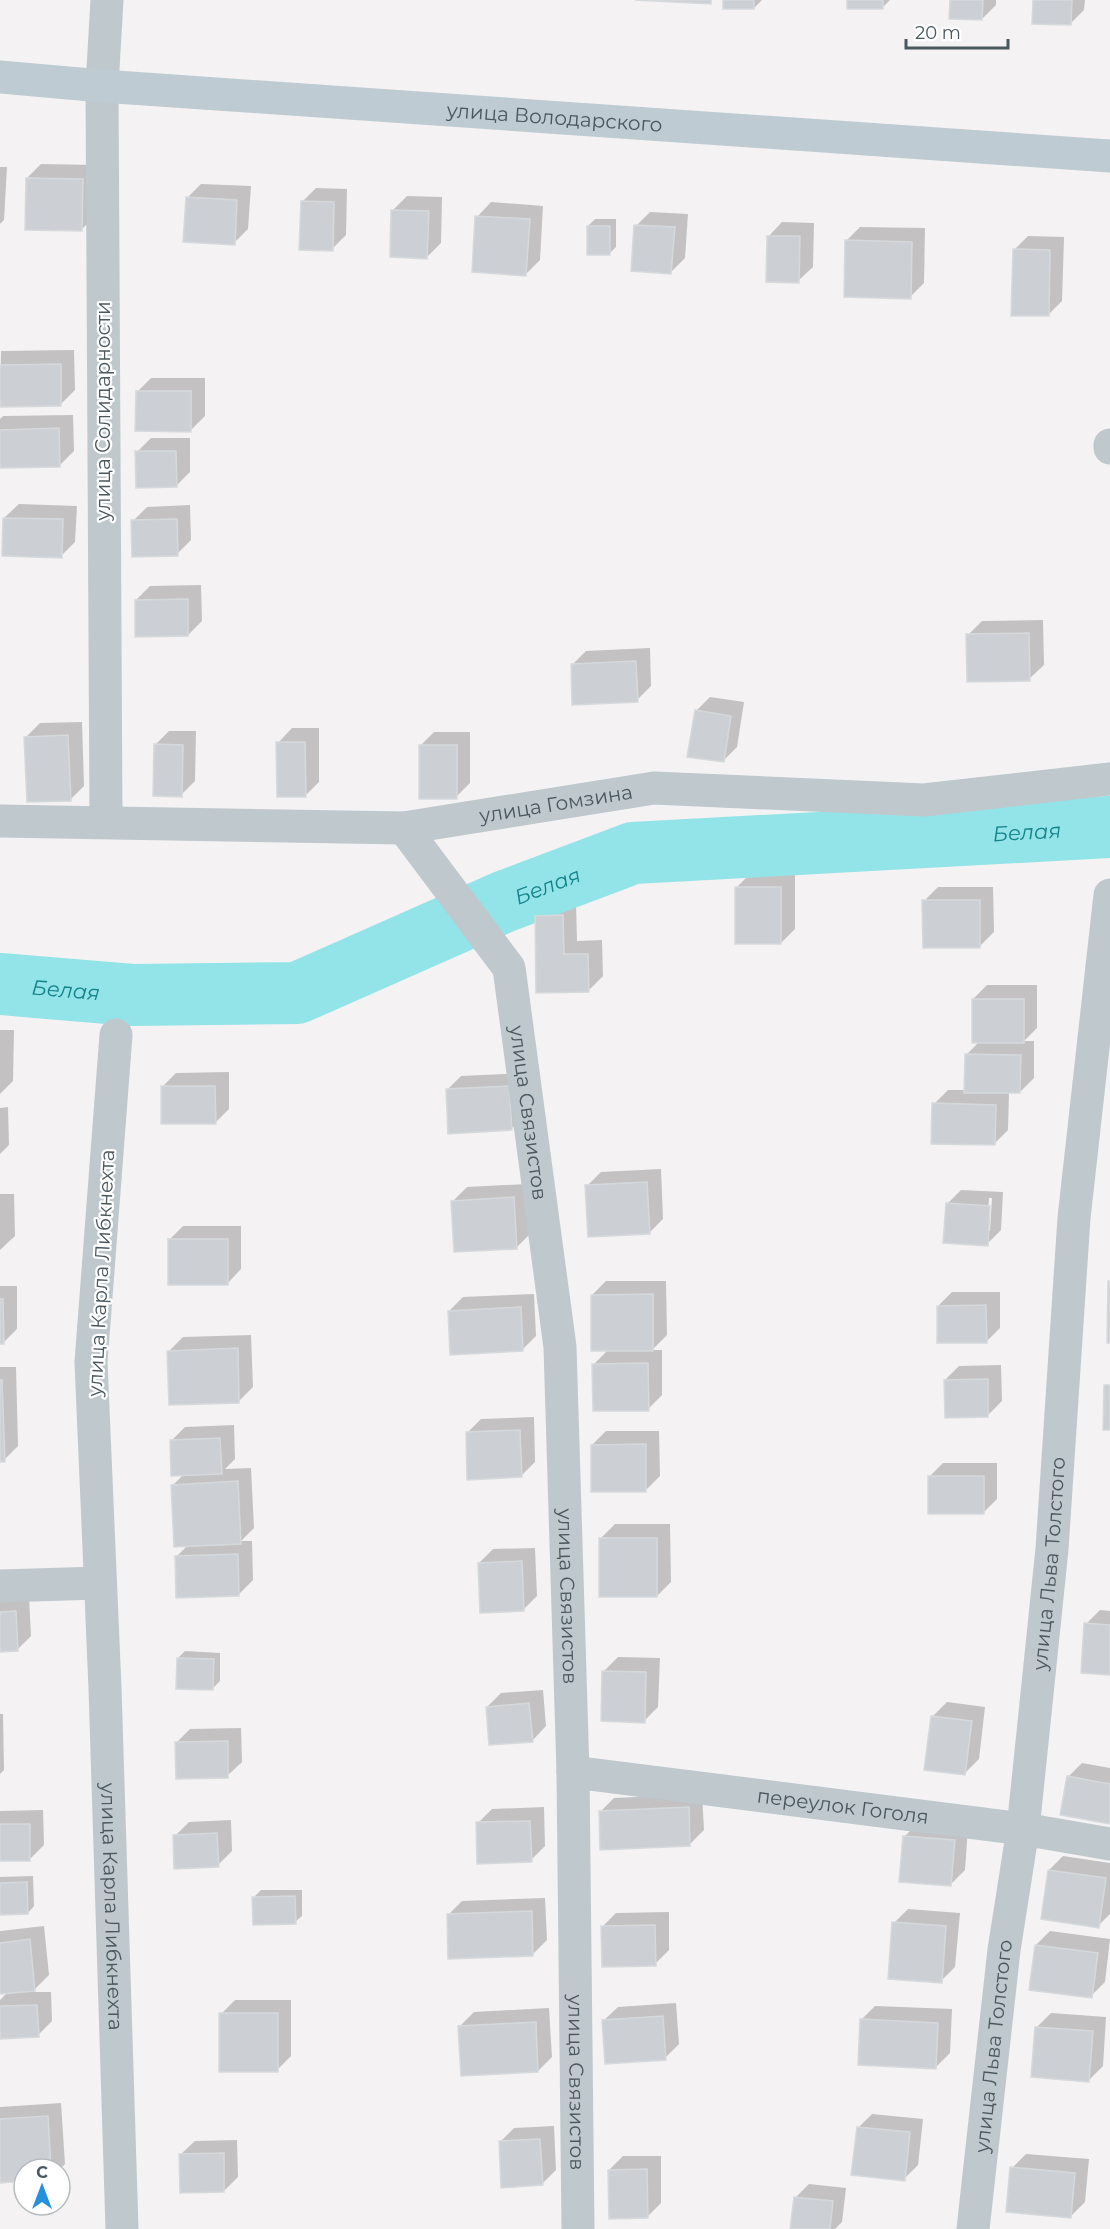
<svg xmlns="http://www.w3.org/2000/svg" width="1110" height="2229" viewBox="0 0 1110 2229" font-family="Montserrat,sans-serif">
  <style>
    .shadow { fill: #0003; fill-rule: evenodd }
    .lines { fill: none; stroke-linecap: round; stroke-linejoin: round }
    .river { stroke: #93e4e8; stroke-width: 62 }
    .building { fill: #ccd0d4; stroke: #d6d9dc; stroke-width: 1.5 }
    .street { stroke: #bec8cd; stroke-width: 33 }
    .secondary { stroke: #bfcbd2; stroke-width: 33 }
    .labels { text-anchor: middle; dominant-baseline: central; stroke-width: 4.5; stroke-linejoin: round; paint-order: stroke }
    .street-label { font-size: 20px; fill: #4a585e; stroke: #fff }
    .water-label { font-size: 21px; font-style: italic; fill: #138389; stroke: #fff }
  </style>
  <rect width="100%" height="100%" fill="#f4f2f2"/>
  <!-- shadow -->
  <g class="shadow">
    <polygon points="724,0 762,0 754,8"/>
    <polygon points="848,0 890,0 882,8"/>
    <polygon points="952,0 996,0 996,5 982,19"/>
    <polygon points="1034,0 1085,0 1084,10 1070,24"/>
    <polygon points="41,164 96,165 95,216 81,230 27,178"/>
    <polygon points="0,167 7,167 4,220 0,224"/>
    <polygon points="201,184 251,186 248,229 234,243 187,198"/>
    <polygon points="316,188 347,189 346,235 332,249 302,202"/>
    <polygon points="407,196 442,197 441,243 427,257 393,210"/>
    <polygon points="491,202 543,206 540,260 526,274 477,217"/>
    <polygon points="650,212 688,214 685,258 671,272 636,226"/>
    <polygon points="595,219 616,219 616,247 609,254 588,226"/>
    <polygon points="782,222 814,223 813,267 798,281 768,237"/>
    <polygon points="860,227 925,228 924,283 910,297 846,241"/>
    <polygon points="1028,236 1064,237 1062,301 1048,315 1014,250"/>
    <polygon points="74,350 75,390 61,404 0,405 1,351"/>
    <polygon points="151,378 205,378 205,416 191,430 137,392"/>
    <polygon points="73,415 74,451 60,465 0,467 0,419 3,416"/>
    <polygon points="151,438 190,438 190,472 176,486 137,452"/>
    <polygon points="19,504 77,506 75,542 61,556 4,518"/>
    <polygon points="190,505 191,540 177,554 133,521 147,507"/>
    <polygon points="201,585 202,621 188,635 136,600 150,586"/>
    <polygon points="1043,620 1044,665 1029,679 968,635 982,621"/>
    <polygon points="650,648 651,686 637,700 572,665 586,651"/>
    <polygon points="710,697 744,702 737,747 723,761 696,711"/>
    <polygon points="82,722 84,786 70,800 26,737 40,723"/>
    <polygon points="292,728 319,728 319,782 305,796 278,743"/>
    <polygon points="169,731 196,731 195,781 181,795 155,745"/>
    <polygon points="434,732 470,732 470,783 456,797 420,746"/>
    <polygon points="751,873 795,873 795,929 781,943 737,887"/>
    <polygon points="938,887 993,887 994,932 980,946 924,901"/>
    <polygon points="550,902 576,902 577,941 602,940 603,976 589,990 536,916"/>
    <polygon points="987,985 1037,985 1037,1028 1024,1041 1034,1041 1034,1078 1020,1092 1009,1092 1008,1130 994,1144 934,1104 948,1090 966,1090 966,1055 979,1042 973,999"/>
    <polygon points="0,1030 14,1030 13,1081 0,1094"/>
    <polygon points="229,1072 229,1109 215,1123 162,1087 176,1073"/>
    <polygon points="523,1073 525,1115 511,1129 447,1090 461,1076"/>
    <polygon points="8,1107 9,1145 0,1154 0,1108"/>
    <polygon points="661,1169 663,1219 649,1233 587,1186 601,1172"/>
    <polygon points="527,1184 530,1234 516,1248 453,1201 467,1187"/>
    <path d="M961 1190 1003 1192 1001 1230 987 1244 947 1204ZM989 1198H992L990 1231H987Z"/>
    <polygon points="0,1194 14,1194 15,1236 0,1250"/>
    <polygon points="183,1226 241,1226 241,1269 227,1284 169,1240"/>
    <polygon points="606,1281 666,1281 667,1335 652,1350 662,1350 662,1395 648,1409 594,1364 608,1350 592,1295"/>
    <polygon points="0,1286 17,1286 17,1329 3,1343 0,1343"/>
    <polygon points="952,1292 1000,1292 1000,1328 986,1342 938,1306"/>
    <polygon points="534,1294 536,1336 522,1350 449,1311 463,1297"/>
    <polygon points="251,1335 253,1387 239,1401 169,1351 183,1337"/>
    <polygon points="1001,1365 1002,1401 988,1415 945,1380 959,1366"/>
    <polygon points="0,1367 16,1367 18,1446 4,1460 0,1460"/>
    <polygon points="534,1417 535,1462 521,1476 467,1433 481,1419"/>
    <polygon points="234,1425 235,1459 225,1469 251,1468 254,1528 241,1541 252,1541 253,1580 239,1594 176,1557 188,1545 173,1485 184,1474 171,1441 185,1427"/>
    <polygon points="606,1431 659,1431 660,1476 646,1490 592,1445"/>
    <polygon points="943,1463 997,1463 997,1499 983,1513 929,1477"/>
    <polygon points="615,1524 670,1524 671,1582 657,1596 601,1538"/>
    <polygon points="535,1548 537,1596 523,1610 479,1563 493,1549"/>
    <polygon points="29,1597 31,1636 17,1650 0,1651 0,1599"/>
    <polygon points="1100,1610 1110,1611 1110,1674 1086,1624"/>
    <polygon points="185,1651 220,1653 220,1681 213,1688 178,1658"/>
    <polygon points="618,1657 660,1658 658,1707 644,1721 604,1671"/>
    <polygon points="543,1690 546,1726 532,1741 487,1707 501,1693"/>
    <polygon points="947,1702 985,1707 979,1759 965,1773 933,1716"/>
    <polygon points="0,1714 3,1714 4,1770 0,1774"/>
    <polygon points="241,1728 242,1762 227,1776 176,1743 190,1729"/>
    <polygon points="1082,1763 1110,1768 1110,1822 1068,1777"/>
    <polygon points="702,1794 704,1830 690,1844 600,1812 614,1798"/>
    <polygon points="544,1807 545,1846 531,1860 478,1823 492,1809"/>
    <polygon points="43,1810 44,1845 30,1859 0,1860 0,1811"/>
    <polygon points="231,1820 232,1851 218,1865 175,1836 189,1822"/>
    <polygon points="918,1823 968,1827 965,1870 951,1884 904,1837"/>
    <polygon points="1063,1856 1110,1863 1110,1914 1098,1926 1049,1870"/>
    <polygon points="33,1876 34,1906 28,1913 0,1914 0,1877"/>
    <polygon points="261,1890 302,1890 302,1916 295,1922 254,1897"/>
    <polygon points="545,1898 547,1940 533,1954 448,1915 462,1901"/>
    <polygon points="908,1909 960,1913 955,1967 941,1981 894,1923"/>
    <polygon points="669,1912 669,1950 655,1964 602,1927 616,1913"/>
    <polygon points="44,1926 49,1975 32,1992 51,1992 52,2021 38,2035 0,2037 0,2000 8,1992 0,1993 0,1931"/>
    <polygon points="1050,1931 1110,1939 1105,1982 1091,1996 1036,1945"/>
    <polygon points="235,2000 291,2000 291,2056 277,2070 221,2014"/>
    <polygon points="676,2003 679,2044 665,2058 603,2021 618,2007"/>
    <polygon points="875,2006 952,2009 950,2053 936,2067 861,2020"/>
    <polygon points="549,2008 552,2057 538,2071 460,2026 474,2012"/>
    <polygon points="1051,2013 1106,2017 1103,2066 1089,2080 1037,2027"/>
    <polygon points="61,2103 65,2164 60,2169 24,2169 24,2180 0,2181 0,2107"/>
    <polygon points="872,2114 923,2119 918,2165 904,2179 858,2128"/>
    <polygon points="554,2126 556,2170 542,2184 500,2142 514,2128"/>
    <polygon points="237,2140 238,2177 224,2191 180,2155 195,2141"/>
    <polygon points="1026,2154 1089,2159 1085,2202 1071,2216 1012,2168"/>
    <polygon points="623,2156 661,2156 661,2203 647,2217 609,2170"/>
    <polygon points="809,2184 846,2188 842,2222 835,2229 792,2229 795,2198"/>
  </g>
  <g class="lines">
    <!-- river -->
    <path class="river" id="s1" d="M0 984 132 995 297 993 503 902 633 853 1110 827"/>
  </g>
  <!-- building -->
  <g class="building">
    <polygon points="635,0 711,0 711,4"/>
    <rect x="723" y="0" width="31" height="9"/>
    <rect x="847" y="0" width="36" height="9"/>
    <polygon points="950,0 983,0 982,20 949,19"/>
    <polygon points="1033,0 1072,0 1071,25 1032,24"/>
    <polygon points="26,178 83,179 82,231 25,230"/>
    <polygon points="186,197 237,200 235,245 183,242"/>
    <polygon points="301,201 334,202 333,251 299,250"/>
    <polygon points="391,210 429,211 427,259 390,257"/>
    <polygon points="475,216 530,219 526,276 472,272"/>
    <polygon points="634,225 675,227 671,274 631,271"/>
    <rect x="587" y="226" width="23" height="29"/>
    <polygon points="767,236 800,236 799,283 766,282"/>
    <polygon points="845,240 912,242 911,299 844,297"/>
    <polygon points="1013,249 1050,250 1049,316 1011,316"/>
    <polygon points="61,364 61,406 0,407 0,365"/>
    <polygon points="136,391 191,391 191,432 135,431"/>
    <polygon points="59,428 60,467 0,468 0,430"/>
    <polygon points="135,451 176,451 177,487 136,488"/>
    <polygon points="3,518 63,519 62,558 2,556"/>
    <polygon points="177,519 178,556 132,557 131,520"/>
    <polygon points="188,599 188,636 135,637 135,600"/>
    <polygon points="1029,633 1030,681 967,682 966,634"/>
    <polygon points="636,661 638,702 572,705 571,664"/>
    <polygon points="695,710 731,716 724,762 687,757"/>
    <polygon points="68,735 71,801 27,802 24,737"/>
    <polygon points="276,742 305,742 306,797 277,797"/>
    <polygon points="154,744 183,745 182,797 153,796"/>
    <rect x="419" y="745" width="38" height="54"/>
    <rect x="735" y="887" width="46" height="57"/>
    <polygon points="922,900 980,900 980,948 923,948"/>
    <polygon points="563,915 564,954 588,954 589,992 536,993 535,916"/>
    <rect x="972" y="999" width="52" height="44"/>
    <polygon points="965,1054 1021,1055 1020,1093 964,1093"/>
    <polygon points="161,1086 215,1086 216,1124 161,1124"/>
    <polygon points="509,1086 512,1130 448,1134 446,1089"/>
    <polygon points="932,1103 996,1105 995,1145 931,1144"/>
    <polygon points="647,1182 650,1234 588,1237 585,1185"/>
    <polygon points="514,1197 517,1249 454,1252 451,1201"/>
    <polygon points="946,1203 990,1206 988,1246 943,1243"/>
    <rect x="168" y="1239" width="60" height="46"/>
    <polygon points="1108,1281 1110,1281 1110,1343 1107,1343"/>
    <polygon points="653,1294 653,1351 591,1351 591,1295"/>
    <polygon points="0,1299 3,1299 4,1344 0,1344"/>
    <polygon points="986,1305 987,1343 937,1343 937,1306"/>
    <polygon points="521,1307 523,1351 450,1355 448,1311"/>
    <polygon points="238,1348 239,1403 169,1405 167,1351"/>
    <polygon points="648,1363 649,1411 593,1411 592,1364"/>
    <polygon points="988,1379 988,1417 945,1418 944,1380"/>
    <polygon points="0,1380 2,1380 5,1462 0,1462"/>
    <polygon points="1104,1385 1110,1385 1110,1430 1103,1430"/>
    <polygon points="520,1430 522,1477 467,1480 466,1432"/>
    <polygon points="220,1438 222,1474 171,1476 170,1440"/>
    <polygon points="646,1444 646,1492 591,1492 591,1445"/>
    <rect x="928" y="1476" width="56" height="38"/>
    <polygon points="238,1481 241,1544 174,1547 171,1485"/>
    <rect x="599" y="1538" width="58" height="59"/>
    <polygon points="238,1554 239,1596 176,1598 175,1556"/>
    <polygon points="522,1561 524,1611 480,1613 478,1563"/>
    <polygon points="16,1611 18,1651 0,1652 0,1612"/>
    <polygon points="1084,1623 1110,1625 1110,1675 1081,1673"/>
    <polygon points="177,1658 214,1659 213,1690 176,1689"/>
    <polygon points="602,1671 646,1672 645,1723 601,1721"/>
    <polygon points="529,1703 533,1742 489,1745 486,1707"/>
    <polygon points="931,1716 972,1721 965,1775 924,1770"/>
    <polygon points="228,1741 228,1778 176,1779 175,1742"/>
    <polygon points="1067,1776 1110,1784 1110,1824 1060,1815"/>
    <polygon points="689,1807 690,1846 600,1850 599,1811"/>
    <polygon points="530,1821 532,1862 477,1864 476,1822"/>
    <rect x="0" y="1824" width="30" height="37"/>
    <polygon points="217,1833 219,1867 174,1869 173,1835"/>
    <polygon points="903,1836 955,1840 951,1886 899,1882"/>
    <polygon points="1048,1870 1106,1878 1099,1928 1041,1919"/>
    <polygon points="27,1882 28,1914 0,1915 0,1883"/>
    <polygon points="295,1896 296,1924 253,1925 252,1897"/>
    <polygon points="532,1911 533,1956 448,1959 447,1914"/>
    <polygon points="892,1922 946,1926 942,1983 888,1979"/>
    <polygon points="655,1925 656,1966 602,1967 601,1926"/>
    <polygon points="30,1939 35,1991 0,1994 0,1943"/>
    <polygon points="1035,1945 1098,1953 1092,1998 1029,1990"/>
    <polygon points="37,2005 39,2037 0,2039 0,2006"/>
    <rect x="219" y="2013" width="59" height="59"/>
    <polygon points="663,2016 666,2060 605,2064 602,2020"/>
    <polygon points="860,2019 938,2023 936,2069 858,2065"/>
    <polygon points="536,2022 538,2072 461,2076 458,2026"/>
    <polygon points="1035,2027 1093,2031 1089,2082 1031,2077"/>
    <polygon points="48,2116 51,2169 24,2169 24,2181 0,2183 0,2119"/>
    <polygon points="857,2127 910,2132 905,2181 851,2175"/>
    <polygon points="540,2139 543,2185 501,2188 499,2141"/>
    <polygon points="224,2153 224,2192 180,2193 179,2154"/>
    <polygon points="1010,2167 1075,2173 1071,2218 1006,2212"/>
    <polygon points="647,2169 648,2218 609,2219 608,2170"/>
    <polygon points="794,2197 833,2201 830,2229 790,2229"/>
  </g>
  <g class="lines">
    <!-- street -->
    <g class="street">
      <polyline points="1110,445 1110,448"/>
      <path id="s2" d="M0 821 404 828 654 788 924 800 1110 779"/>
      <polyline points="106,822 102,86 107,0"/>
      <path id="s3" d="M404 828 509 968 560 1347 573 1772 578 2229"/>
      <path id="s4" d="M116 1035 91 1362 105 1688 122 2229"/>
      <polyline points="0,1586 99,1583"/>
      <path id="s5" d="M573 1772 1023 1829 1110 1844"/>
      <path id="s6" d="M973 2229 1004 1950 1023 1829 1052 1549 1074 1218 1110 895"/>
    </g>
    <!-- secondary -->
    <path class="secondary" id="s7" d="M0 77 102 86 1110 156"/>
  </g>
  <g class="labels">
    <!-- street labels -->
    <g class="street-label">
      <text stroke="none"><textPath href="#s7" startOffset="556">улица Володарского</textPath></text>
      <text transform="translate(103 411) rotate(-90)">улица Солидарности</text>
      <text stroke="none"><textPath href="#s2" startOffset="558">улица Гомзина</textPath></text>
      <text stroke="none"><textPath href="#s3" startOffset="321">улица Связистов</textPath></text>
      <text transform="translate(101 1273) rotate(-87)">улица Карла Либкнехта</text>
      <text stroke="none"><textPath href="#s6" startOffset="670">улица Льва Толстого</textPath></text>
      <text stroke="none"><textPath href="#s3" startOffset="807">улица Связистов</textPath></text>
      <text stroke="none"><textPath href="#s5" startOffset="272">переулок Гоголя</textPath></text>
      <text stroke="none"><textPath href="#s4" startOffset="873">улица Карла Либкнехта</textPath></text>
      <text stroke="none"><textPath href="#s6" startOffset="184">улица Льва Толстого</textPath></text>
      <text stroke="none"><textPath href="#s3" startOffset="1293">улица Связистов</textPath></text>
    </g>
    <!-- water labels -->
    <g class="water-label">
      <text stroke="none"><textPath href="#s1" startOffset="1056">Белая</textPath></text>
      <text stroke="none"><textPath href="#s1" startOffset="570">Белая</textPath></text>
      <text stroke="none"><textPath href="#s1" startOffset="66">Белая</textPath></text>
    </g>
  </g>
  <!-- north arrow -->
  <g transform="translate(42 2187)"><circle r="28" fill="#ffffff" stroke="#b7bcbf" stroke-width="1.5"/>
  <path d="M0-4.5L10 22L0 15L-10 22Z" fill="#2391dc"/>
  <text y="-9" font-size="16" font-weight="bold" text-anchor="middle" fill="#4a585e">С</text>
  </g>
  <!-- scale -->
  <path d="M906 39v9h102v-9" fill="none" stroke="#4a585e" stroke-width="3"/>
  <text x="915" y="39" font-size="18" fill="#4a585e" stroke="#ffffff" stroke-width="4.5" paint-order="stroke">20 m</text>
</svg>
